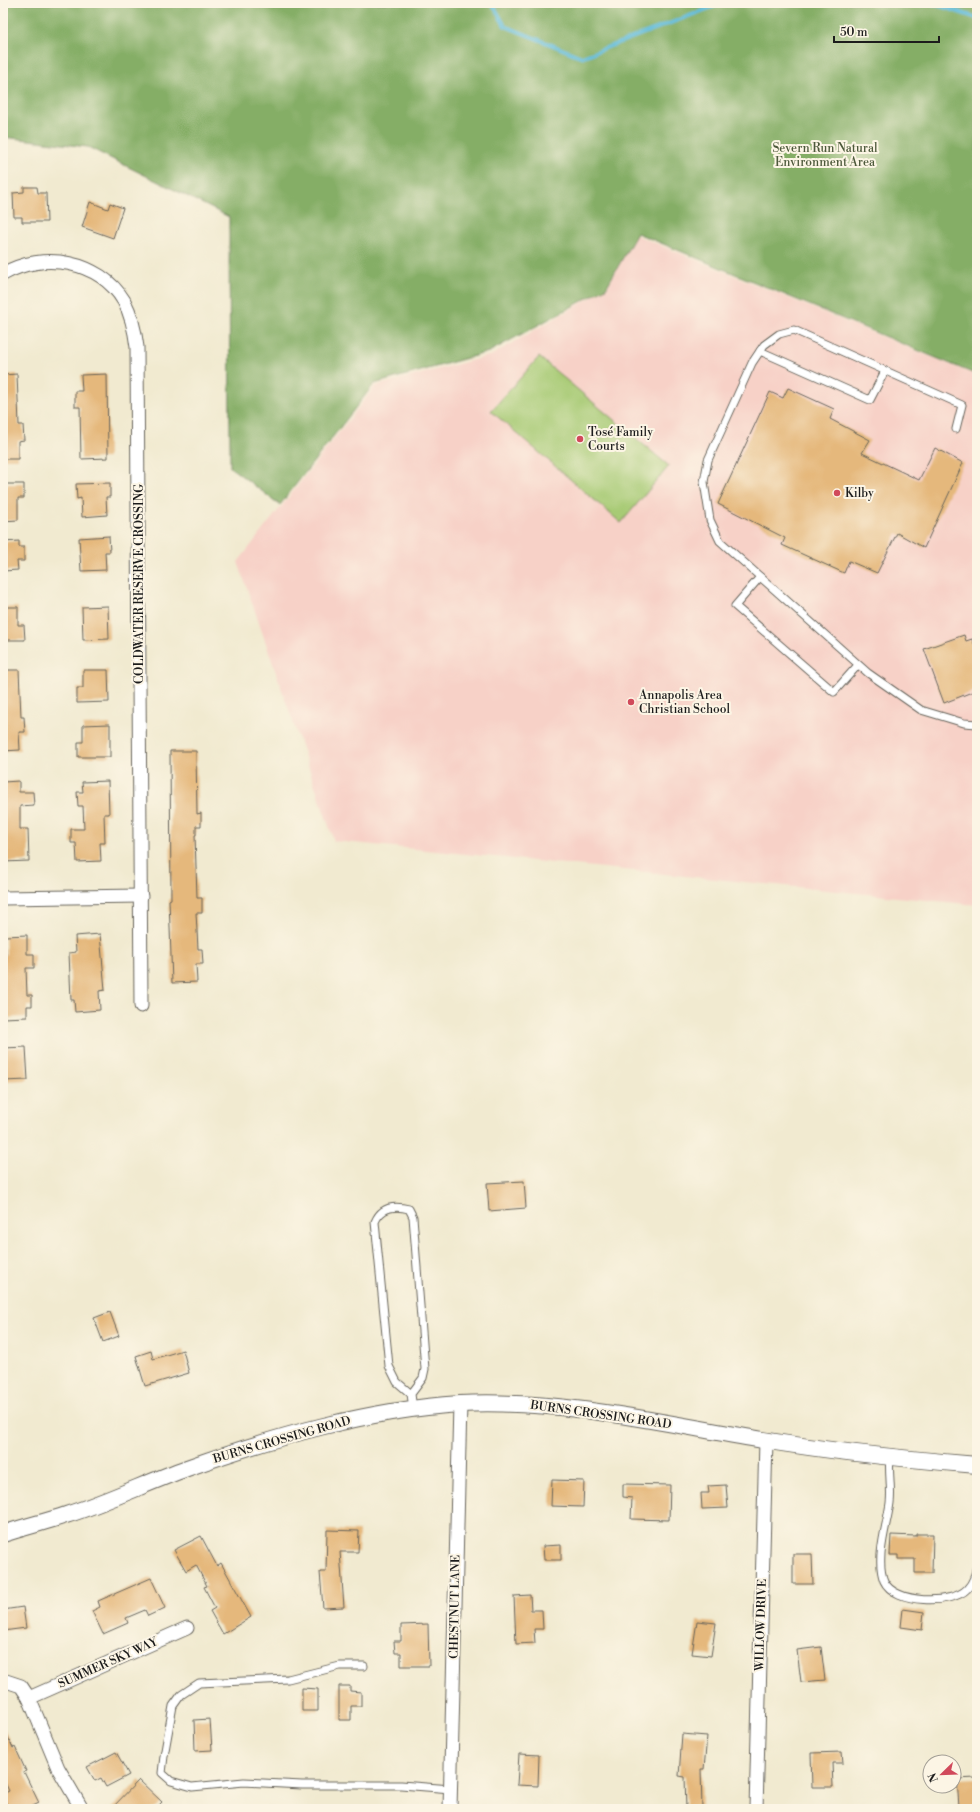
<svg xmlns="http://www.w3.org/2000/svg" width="980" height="1812" viewBox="0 0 980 1812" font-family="'Libre Bodoni',serif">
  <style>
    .built { fill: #f7d1c7 }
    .green { fill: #a7ca74; stroke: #627348 }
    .forest { fill: #85ae66; stroke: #506541 }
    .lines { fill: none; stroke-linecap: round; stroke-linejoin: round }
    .stream { stroke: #5dbbdb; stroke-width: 4 }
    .building { fill: #e5b87c }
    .service-casing { stroke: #67645b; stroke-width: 9 }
    .minor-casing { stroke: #67645b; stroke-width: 15 }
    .tertiary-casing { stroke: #67645b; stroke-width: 18 }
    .service { stroke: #fff; stroke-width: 7 }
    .minor { stroke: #fff; stroke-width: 13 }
    .tertiary { stroke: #fff; stroke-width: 16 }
    .poi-dot { fill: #d1495b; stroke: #fcf5e5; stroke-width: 1.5 }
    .labels { text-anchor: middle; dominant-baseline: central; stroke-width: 4; stroke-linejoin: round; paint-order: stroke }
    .park-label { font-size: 12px; fill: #4d593b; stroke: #fcf5e5 }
    .poi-label { font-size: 12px; fill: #1c1c1c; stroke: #fcf5e5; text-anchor: start }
    .street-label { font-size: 12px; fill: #1c1c1c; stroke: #fcf5e5 }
  </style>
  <rect width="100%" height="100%" fill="#fcf5e5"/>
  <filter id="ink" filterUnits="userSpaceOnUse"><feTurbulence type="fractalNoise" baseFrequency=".025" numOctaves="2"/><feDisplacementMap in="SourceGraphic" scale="8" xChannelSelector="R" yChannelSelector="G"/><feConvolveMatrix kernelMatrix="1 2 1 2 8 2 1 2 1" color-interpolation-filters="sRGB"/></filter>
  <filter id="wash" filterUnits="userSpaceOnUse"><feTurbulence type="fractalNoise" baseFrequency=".012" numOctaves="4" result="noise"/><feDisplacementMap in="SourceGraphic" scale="16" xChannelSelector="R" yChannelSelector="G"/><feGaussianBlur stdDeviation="0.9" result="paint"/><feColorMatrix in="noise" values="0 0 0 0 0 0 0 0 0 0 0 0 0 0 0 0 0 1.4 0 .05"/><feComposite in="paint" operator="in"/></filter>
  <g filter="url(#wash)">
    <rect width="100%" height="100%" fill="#f1ead0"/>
    <!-- built -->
    <polygon class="built" points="636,235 977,376 977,905 334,841 238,562 375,386 492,355 607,288"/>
    <!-- green -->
    <polygon class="green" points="539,357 669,466 621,523 491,411"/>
    <!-- forest -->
    <polygon class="forest" points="3,3 977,3 977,375 637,233 606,288 489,352 374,384 280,505 230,467 229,217 88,147 3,137"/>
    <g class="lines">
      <!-- stream -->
      <g class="stream">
        <polyline points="492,3 505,26 582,57 723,3"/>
        <polyline points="931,3 977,18"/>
      </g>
    </g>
    <g id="blocks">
      <!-- building -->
      <g class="building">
        <polygon points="24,187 37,187 38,193 46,193 47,222 22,222 22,217 14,217 13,193 24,192"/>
        <polygon points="90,202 108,209 110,203 123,208 113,238 82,227"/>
        <polygon points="17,374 19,425 23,425 24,440 18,441 18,459 3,459 3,375"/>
        <polygon points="107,374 108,458 81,459 80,407 75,407 75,391 82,391 81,375"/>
        <polygon points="788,388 834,409 830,419 870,440 862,453 919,480 935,448 963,463 924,548 897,533 877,573 849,561 844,573 782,545 785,538 718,504 770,392 783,398"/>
        <polygon points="110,483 110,497 106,497 107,515 82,517 81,498 77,499 76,484"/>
        <polygon points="3,484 24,484 24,498 18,498 18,520 3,521"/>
        <polygon points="109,536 110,552 105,552 106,570 81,571 79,538"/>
        <polygon points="19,541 19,547 24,547 24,561 17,561 18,570 3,571 3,542"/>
        <polygon points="108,606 109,639 83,640 82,607"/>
        <polygon points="3,607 18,607 18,625 24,625 25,640 3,640"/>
        <polygon points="964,635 966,641 972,639 977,650 977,690 944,703 924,649"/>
        <polygon points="3,670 19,670 21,717 24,717 25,732 19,732 20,750 3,751"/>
        <polygon points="83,670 108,670 109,702 77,703 77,688 83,688"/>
        <polygon points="110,724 110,757 78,757 78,742 83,742 83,725"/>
        <polygon points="170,751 196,751 197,814 201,813 201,826 196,826 196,835 195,835 197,898 202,898 202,913 196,913 198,949 202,949 203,964 196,964 197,982 172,983 169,900 171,899"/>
        <polygon points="19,781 19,792 33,792 34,805 20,806 20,829 28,829 29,861 3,862 3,782"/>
        <polygon points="108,781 109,814 104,814 105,843 100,843 101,861 77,862 76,843 71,843 71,829 84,829 83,806 78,806 77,792 83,792 82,782"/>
        <polygon points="100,934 105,990 99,991 100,1010 75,1012 74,1000 71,1000 69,953 76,952 75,936"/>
        <polygon points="27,935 27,954 34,954 34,968 26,968 27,995 32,995 32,1006 27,1006 27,1017 3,1018 3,955 6,955 5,936"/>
        <polygon points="26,1047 28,1080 3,1081 3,1048"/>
        <polygon points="524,1181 526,1208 489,1211 487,1183"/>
        <polygon points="110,1312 119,1336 103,1342 94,1318"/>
        <polygon points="183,1350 189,1373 145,1386 136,1356 151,1351 153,1359"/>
        <polygon points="552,1480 584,1481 583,1507 551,1506"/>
        <polygon points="623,1484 670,1485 669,1520 631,1519 632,1498 623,1497"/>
        <polygon points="726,1485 728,1508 702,1509 701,1493 709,1493 708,1486"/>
        <polygon points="327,1530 359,1531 358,1552 340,1552 344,1607 323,1608 320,1572 326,1572"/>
        <polygon points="916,1534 933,1534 932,1573 915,1573 915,1559 898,1559 898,1555 890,1555 891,1535 916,1536"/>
        <polygon points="201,1536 217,1566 221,1563 251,1617 223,1634 210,1611 215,1608 204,1587 207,1586 196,1565 186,1571 174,1550"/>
        <polygon points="561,1545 561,1560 544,1560 543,1546"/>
        <polygon points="793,1554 812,1554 813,1584 793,1584"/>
        <polygon points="151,1578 165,1608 148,1616 145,1610 126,1618 128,1623 103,1634 92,1611 100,1607 98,1601"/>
        <polygon points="530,1595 531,1610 542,1610 543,1629 534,1629 535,1643 516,1644 514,1596"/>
        <polygon points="23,1607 26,1628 3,1631 3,1610"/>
        <polygon points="903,1609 924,1612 922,1630 901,1627"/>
        <polygon points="697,1621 716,1623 711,1656 692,1654"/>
        <polygon points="428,1624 429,1666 401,1666 401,1653 395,1653 394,1641 401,1641 401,1625"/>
        <polygon points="821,1647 825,1680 801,1682 797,1650"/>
        <polygon points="339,1686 350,1686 350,1691 361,1692 361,1706 351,1706 351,1720 339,1720"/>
        <polygon points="302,1688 318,1689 318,1711 302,1711"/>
        <polygon points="210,1719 212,1750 195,1751 194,1720"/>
        <polygon points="3,1726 13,1748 15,1747 26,1771 24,1772 39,1803 27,1809 9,1809 3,1796 3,1794 9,1791 3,1778"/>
        <polygon points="682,1734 707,1736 704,1769 701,1769 702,1809 686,1809 685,1777 679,1776"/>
        <polygon points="116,1752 129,1775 106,1787 101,1778 95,1781 87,1767"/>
        <polygon points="842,1752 843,1763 832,1763 833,1787 812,1787 811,1753"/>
        <polygon points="519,1754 539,1755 538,1786 517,1785"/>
        <polygon points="976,1778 977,1806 959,1807 957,1779"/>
        <polygon points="139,1780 162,1802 155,1809 111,1809"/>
      </g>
    </g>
  </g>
  <g filter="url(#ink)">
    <use href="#blocks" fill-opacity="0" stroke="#67645b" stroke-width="1"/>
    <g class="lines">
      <!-- service casing -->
      <g class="service-casing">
        <g id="service">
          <polyline points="760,351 870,400 885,371"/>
          <polyline points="956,429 962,405 794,330 779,334 764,345 752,363 708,460 704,482 710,520 720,541 868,673 921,710 964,723 977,724"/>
          <polyline points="760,577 735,606 834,692 858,665"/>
          <path d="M411 1394 423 1378 425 1369 413 1217 409 1209C394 1205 381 1207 375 1222L389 1366 397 1382 411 1394 413 1409"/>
          <path d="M890 1457C888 1472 892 1488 890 1503 887 1525 875 1559 884 1581 894 1604 952 1605 967 1589 974 1582 976 1573 977 1564"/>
          <polyline points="364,1666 340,1666 288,1679 199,1683 181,1695 173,1706 164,1756 162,1773 171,1781 192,1787 244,1782 302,1785 401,1785 451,1789"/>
        </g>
      </g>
      <!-- minor casing -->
      <g class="minor-casing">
        <g id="minor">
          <path d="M3 274C43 251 99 260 124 301 132 316 135 331 137 347L141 1006"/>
          <polyline points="3,898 141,896"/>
          <polyline points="3,1680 21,1686 29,1698 58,1768 82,1809"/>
          <polyline points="29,1698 187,1628"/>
          <polyline points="450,1809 460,1404"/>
          <polyline points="756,1809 766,1441"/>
        </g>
      </g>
      <!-- tertiary casing -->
      <g class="tertiary-casing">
        <path id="tertiary" d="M3 1534C24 1527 45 1522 66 1515 107 1502 146 1483 187 1468 274 1437 367 1410 460 1404 562 1399 663 1423 763 1440 834 1452 905 1459 977 1465"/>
      </g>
      <!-- service -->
      <use href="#service" class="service"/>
      <!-- minor -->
      <use href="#minor" class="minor"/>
      <!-- tertiary -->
      <use href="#tertiary" class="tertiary"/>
    </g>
  </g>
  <!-- markers -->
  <g class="poi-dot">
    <circle cx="580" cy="439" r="4"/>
    <circle cx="837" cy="493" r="4"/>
    <circle cx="631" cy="702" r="4"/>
  </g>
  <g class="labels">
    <!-- park labels -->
    <g class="park-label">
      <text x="825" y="148">Severn Run Natural<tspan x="825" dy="14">Environment Area</tspan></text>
    </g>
    <!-- poi labels -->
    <g class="poi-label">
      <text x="588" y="432">Tosé Family<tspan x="588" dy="14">Courts</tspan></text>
      <text x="845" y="493">Kilby</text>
      <text x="639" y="695">Annapolis Area<tspan x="639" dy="14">Christian School</tspan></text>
    </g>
    <!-- street labels -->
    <g class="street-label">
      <text transform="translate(139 584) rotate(-90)">COLDWATER RESERVE CROSSING</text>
      <text transform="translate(601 1415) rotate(8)">BURNS CROSSING ROAD</text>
      <text transform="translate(282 1440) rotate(-16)">BURNS CROSSING ROAD</text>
      <text transform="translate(455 1607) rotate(-89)">CHESTNUT LANE</text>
      <text transform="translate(761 1625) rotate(-88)">WILLOW DRIVE</text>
      <text transform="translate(108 1663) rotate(-24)">SUMMER SKY WAY</text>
    </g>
  </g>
  <!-- margin -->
  <rect width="980" height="1812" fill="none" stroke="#fcf5e5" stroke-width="16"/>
  <!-- north arrow -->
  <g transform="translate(942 1774) rotate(247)"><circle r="19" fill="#fcf5e5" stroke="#a29e95"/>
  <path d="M0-3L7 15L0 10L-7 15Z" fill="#d1495b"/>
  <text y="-6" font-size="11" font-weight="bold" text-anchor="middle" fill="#1c1c1c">N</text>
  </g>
  <!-- scale -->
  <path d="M834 36v6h105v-6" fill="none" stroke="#1c1c1c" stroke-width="2"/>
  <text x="840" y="36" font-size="12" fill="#1c1c1c" stroke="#fcf5e5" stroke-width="3" paint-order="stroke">50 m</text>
</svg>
